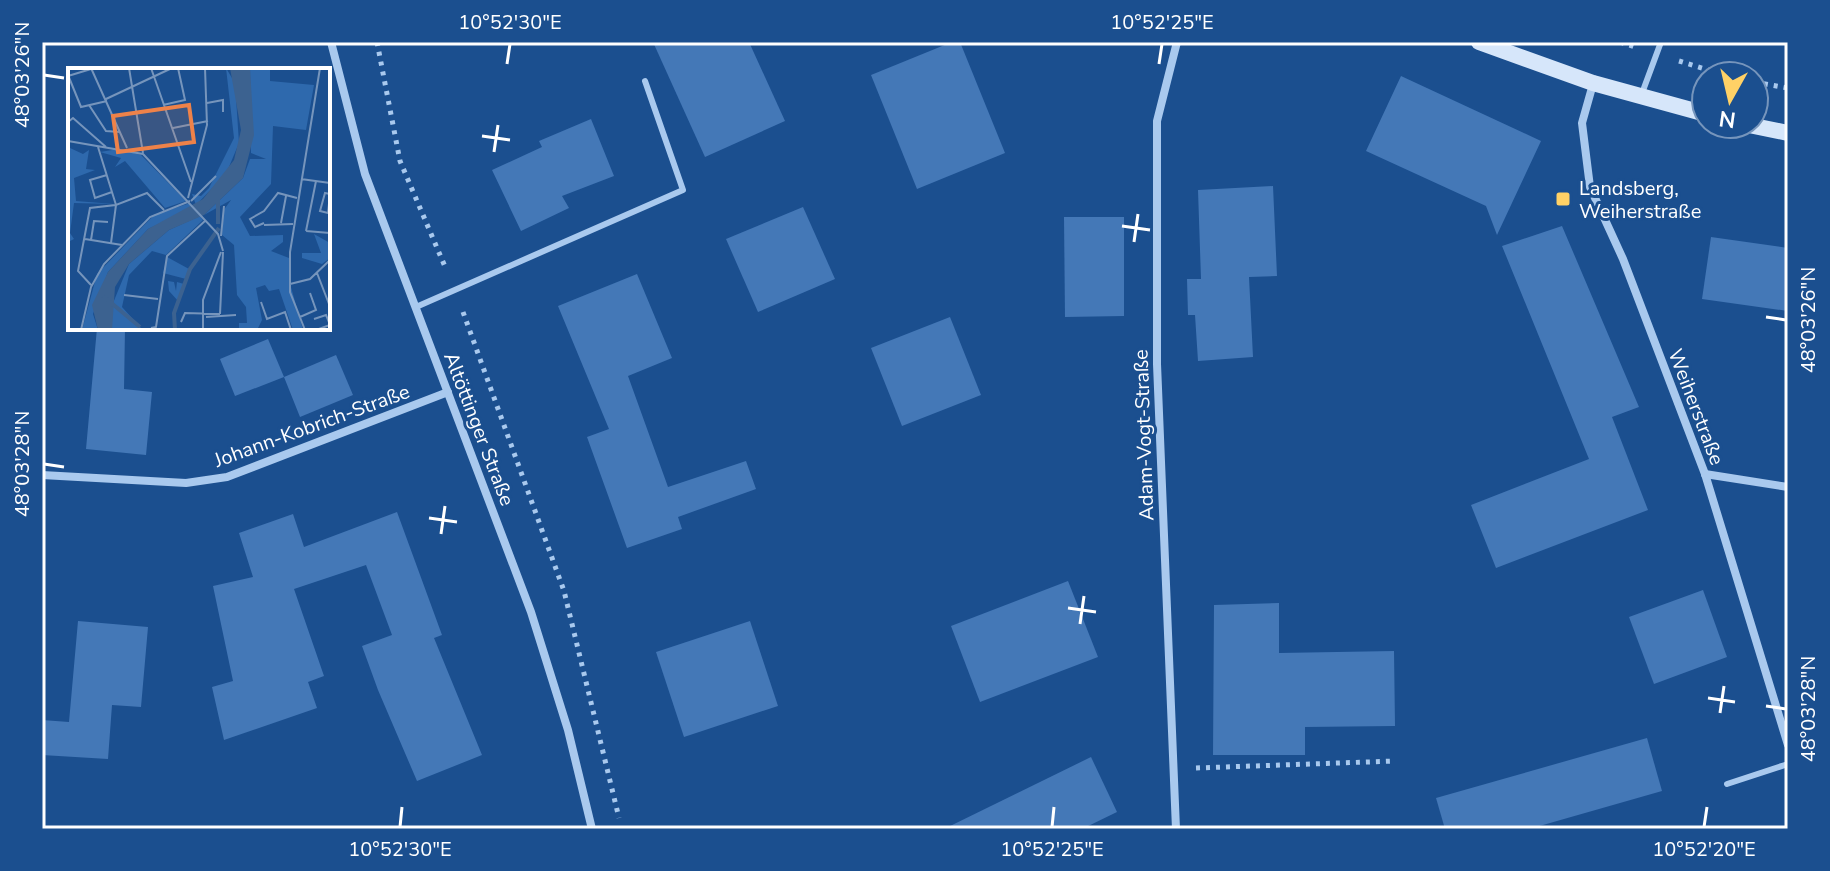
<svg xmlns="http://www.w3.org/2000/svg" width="1830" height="871" viewBox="0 0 1830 871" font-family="'Nunito Sans',sans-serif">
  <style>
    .building { fill: #4478b7 }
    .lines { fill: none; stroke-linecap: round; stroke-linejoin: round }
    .path { stroke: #a9c9ee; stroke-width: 5; stroke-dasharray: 4 6; stroke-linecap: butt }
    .lane { stroke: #a9c9ee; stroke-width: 6 }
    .street { stroke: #a9c9ee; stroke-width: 8 }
    .secondary { stroke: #d6e6fa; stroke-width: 16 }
    .ticks { fill: none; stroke: #fff; stroke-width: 3 }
    .poi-dot { fill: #ffd166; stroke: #1b4f8f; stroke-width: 3 }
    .labels { text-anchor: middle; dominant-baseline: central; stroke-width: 6; stroke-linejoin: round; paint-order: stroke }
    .poi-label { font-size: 20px; fill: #fff; stroke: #1b4f8f; text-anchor: start }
    .street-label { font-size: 20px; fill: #fff; stroke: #1b4f8f }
    .inset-river { fill: none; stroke: #3c6290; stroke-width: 4 }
    .inset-road { fill: none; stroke: #7695bc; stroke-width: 2 }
    .view { fill: #ee8249; fill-opacity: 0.15; stroke: #ee8249; stroke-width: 4 }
    .inset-edge { fill: none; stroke: #fff; stroke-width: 4 }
    .neatline { fill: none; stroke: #fff; stroke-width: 3 }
    .ticks-label { font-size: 20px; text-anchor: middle; fill: #fff }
  </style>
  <rect width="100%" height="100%" fill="#1b4f8f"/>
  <!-- building -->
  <g class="building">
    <polygon points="653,42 749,42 785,121 705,157"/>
    <polygon points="952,42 960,42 1005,153 917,189 871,75"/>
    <polygon points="1401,76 1541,141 1497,235 1486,206 1366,151"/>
    <polygon points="591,119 614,176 562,196 569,208 521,231 492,170 542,147 539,141"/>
    <polygon points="1273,186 1277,276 1249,277 1253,357 1198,361 1195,315 1188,315 1187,279 1201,279 1198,190"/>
    <polygon points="803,207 835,279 758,312 726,239"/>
    <polygon points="1064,217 1124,217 1124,316 1065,317"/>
    <polygon points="1562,226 1639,407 1612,417 1648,510 1496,568 1471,505 1589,459 1502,246"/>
    <polygon points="1711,237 1788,248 1788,311 1702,299"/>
    <polygon points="637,274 672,358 628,376 668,487 746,461 756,489 678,517 682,529 627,548 587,437 609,429 558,306"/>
    <polygon points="950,317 981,395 902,426 871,348"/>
    <polygon points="97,328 125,328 124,389 152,392 146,455 86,449"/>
    <polygon points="268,339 284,377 235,396 220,359"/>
    <polygon points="336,355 353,395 300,417 284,377"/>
    <polygon points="397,512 442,635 434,638 482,755 417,781 378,690 362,646 392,635 366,565 294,589 324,676 308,682 317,708 224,740 212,687 233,681 213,586 253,577 239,533 293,514 304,547"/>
    <polygon points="1068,581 1098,657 980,702 951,626"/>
    <polygon points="1703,590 1727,657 1654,684 1629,617"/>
    <polygon points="1279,603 1279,653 1394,651 1395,726 1305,727 1305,755 1213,755 1214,605"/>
    <polygon points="78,621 148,627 141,707 112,705 108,759 42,755 42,720 69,722"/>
    <polygon points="750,621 778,706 684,737 656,652"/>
    <polygon points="1647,738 1662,791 1529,829 1445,829 1436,798"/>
    <polygon points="1091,757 1117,812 1082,829 944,829"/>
  </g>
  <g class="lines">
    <!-- path -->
    <g class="path">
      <polyline points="377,42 400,161 446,269"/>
      <polyline points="1620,42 1635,47"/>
      <polyline points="1679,61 1728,76"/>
      <polyline points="1754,82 1788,88"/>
      <polyline points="463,312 564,591 619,818"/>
      <polyline points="1196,768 1395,761"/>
    </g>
    <!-- lane -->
    <g class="lane">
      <polyline points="1641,96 1661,42"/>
      <polyline points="416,307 683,190 645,81"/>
      <polyline points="1727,784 1788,764"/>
    </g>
    <!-- street -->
    <g class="street">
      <polyline points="331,42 365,174 531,612 568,730 592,829"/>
      <polyline points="1593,84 1582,123 1590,187 1623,259 1705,474 1788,745"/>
      <polyline points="1705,474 1788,487"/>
      <polyline points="42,475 186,483 227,477 448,392"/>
      <polyline points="1176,829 1157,364 1157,121 1177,42"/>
    </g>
    <!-- secondary -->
    <g class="secondary">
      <polyline points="1479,42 1593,83 1706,114"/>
      <polyline points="1744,124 1788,133"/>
    </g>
  </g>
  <!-- ticks -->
  <path class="ticks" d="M507 64 510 44M1159 64 1162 44M44 75 64 78M482 136 510 140M494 152 498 125M1122 226 1150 230M1134 242 1138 214M1766 317 1786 320M44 464 64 467M429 518 457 522M441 534 445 506M1068 608 1096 612M1080 624 1084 596M1708 698 1735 702M1766 706 1786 709M1720 713 1724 686M400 827 402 807M1052 827 1054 807M1704 827 1707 807"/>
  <!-- markers -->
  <rect class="poi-dot" x="1555" y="191" width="16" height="16" rx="4"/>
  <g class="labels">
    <!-- poi labels -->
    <g class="poi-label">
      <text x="1579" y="188">Landsberg,<tspan x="1579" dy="23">Weiherstraße</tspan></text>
    </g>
    <!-- street labels -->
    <g class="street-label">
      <text transform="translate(1696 407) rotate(69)">Weiherstraße</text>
      <text transform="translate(312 426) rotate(-20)">Johann-Kobrich-Straße</text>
      <text transform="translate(479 429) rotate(69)">Altöttinger Straße</text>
      <text transform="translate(1144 435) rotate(-92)">Adam-Vogt-Straße</text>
    </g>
  </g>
  <!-- overview -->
  <g transform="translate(68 68)">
    <rect width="262" height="262" fill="#1b4f8f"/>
    <path d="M158 0 167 15 171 75 158 106 128 137 124 126 133 128 141 120 166 70ZM182 0H202V13L246 17 238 62 205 58 203 116 172 149 182 168 215 167V174L203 183 221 190V212L235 262H225L211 221 201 223 197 217 188 220 194 252 189 262H171V255H179L178 239 169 227 166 177 154 167 155 143 163 132 136 147 175 110 182 91H198L183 85ZM2 80 15 86 21 82 18 101 27 102 6 110 8 133 46 136 6 135 2 165 6 171 0 174ZM50 81 73 87 118 133 97 140 57 93 47 99 53 90 32 84ZM122 135V141L80 161 40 204 25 246 30 262H14L29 206 86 147ZM132 148 135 152 98 187 84 183 61 207 54 239 73 260 83 262H44L43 240 61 196 101 162ZM246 166 262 175V190L254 196 234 190V185H253ZM99 189 121 201 111 234 101 223 100 213 106 214 108 223 109 214 116 216 118 211 95 205Z" fill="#2e69ad"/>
    <path d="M162 0H182L186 67 175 110 136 147 101 162 61 196 47 219 44 262H30L24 237 40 204 80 161 135 131 166 92 173 62Z" fill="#3c6290"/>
    <path class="inset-river" d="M150 131V156M35 228 72 259M107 262 106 245 122 201 151 160"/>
    <path class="inset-road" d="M23 0 59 80M61 0 75 85M83 0 123 114M0 7 13 39 39 33M0 8 23 1M38 31 104 0M139 35 155 32V44M21 37 38 63 52 64M95 37 117 32 110 0M0 54 5 50 38 79M105 60 140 53M0 73 75 86 150 166 155 183M30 79 48 137 79 125 96 142M39 107 22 112 27 130 44 124M233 111 262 115M120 130 139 57 137 0M123 133 148 108M260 145 262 126 257 125 252 143 260 145H262M196 155 187 159 182 151 196 143 210 125 229 130M213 155 218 128M196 157 225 156M238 163 248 113M238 163 262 165M153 168 156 138M17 171 54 177M23 172 26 153 40 154M249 205 261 236M222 216 242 211 262 192M23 217 10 203 22 140 48 137 43 175M56 227 90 231M193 234 199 251 217 244 223 262M152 246 155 184M138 249 168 247M232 249 248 242 242 225M246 251 258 247 262 257 248 262M113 254 117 245 152 246M83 260 88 259 99 188 138 152M13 262 23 219 36 196 82 149 122 133M135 262V232L153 184M237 262 222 224V184L252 0"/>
    <path class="view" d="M121 37 126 74 50 84 45 48Z"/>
    <rect width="262" height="262" class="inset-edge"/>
  </g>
  <!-- border -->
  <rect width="1830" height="871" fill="none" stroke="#1b4f8f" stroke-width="88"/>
  <!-- north arrow -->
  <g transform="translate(1730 100) rotate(188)"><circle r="38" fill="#1b4f8f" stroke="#7695bc" stroke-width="2"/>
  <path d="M0-6L14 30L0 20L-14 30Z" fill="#ffd166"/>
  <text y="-12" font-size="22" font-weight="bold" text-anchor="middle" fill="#ffffff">N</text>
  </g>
  <rect x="44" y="44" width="1742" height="783" class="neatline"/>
  <g class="ticks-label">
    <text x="510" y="29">10°52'30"E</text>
    <text x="1162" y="29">10°52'25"E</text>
    <text transform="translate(22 75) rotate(-90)" y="7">48°03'26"N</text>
    <text transform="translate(1808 320) rotate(-90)" y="7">48°03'26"N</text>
    <text transform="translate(22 464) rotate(-90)" y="7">48°03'28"N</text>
    <text transform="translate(1808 709) rotate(-90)" y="7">48°03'28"N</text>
    <text x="400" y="856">10°52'30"E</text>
    <text x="1052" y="856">10°52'25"E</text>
    <text x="1704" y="856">10°52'20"E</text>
  </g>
</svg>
